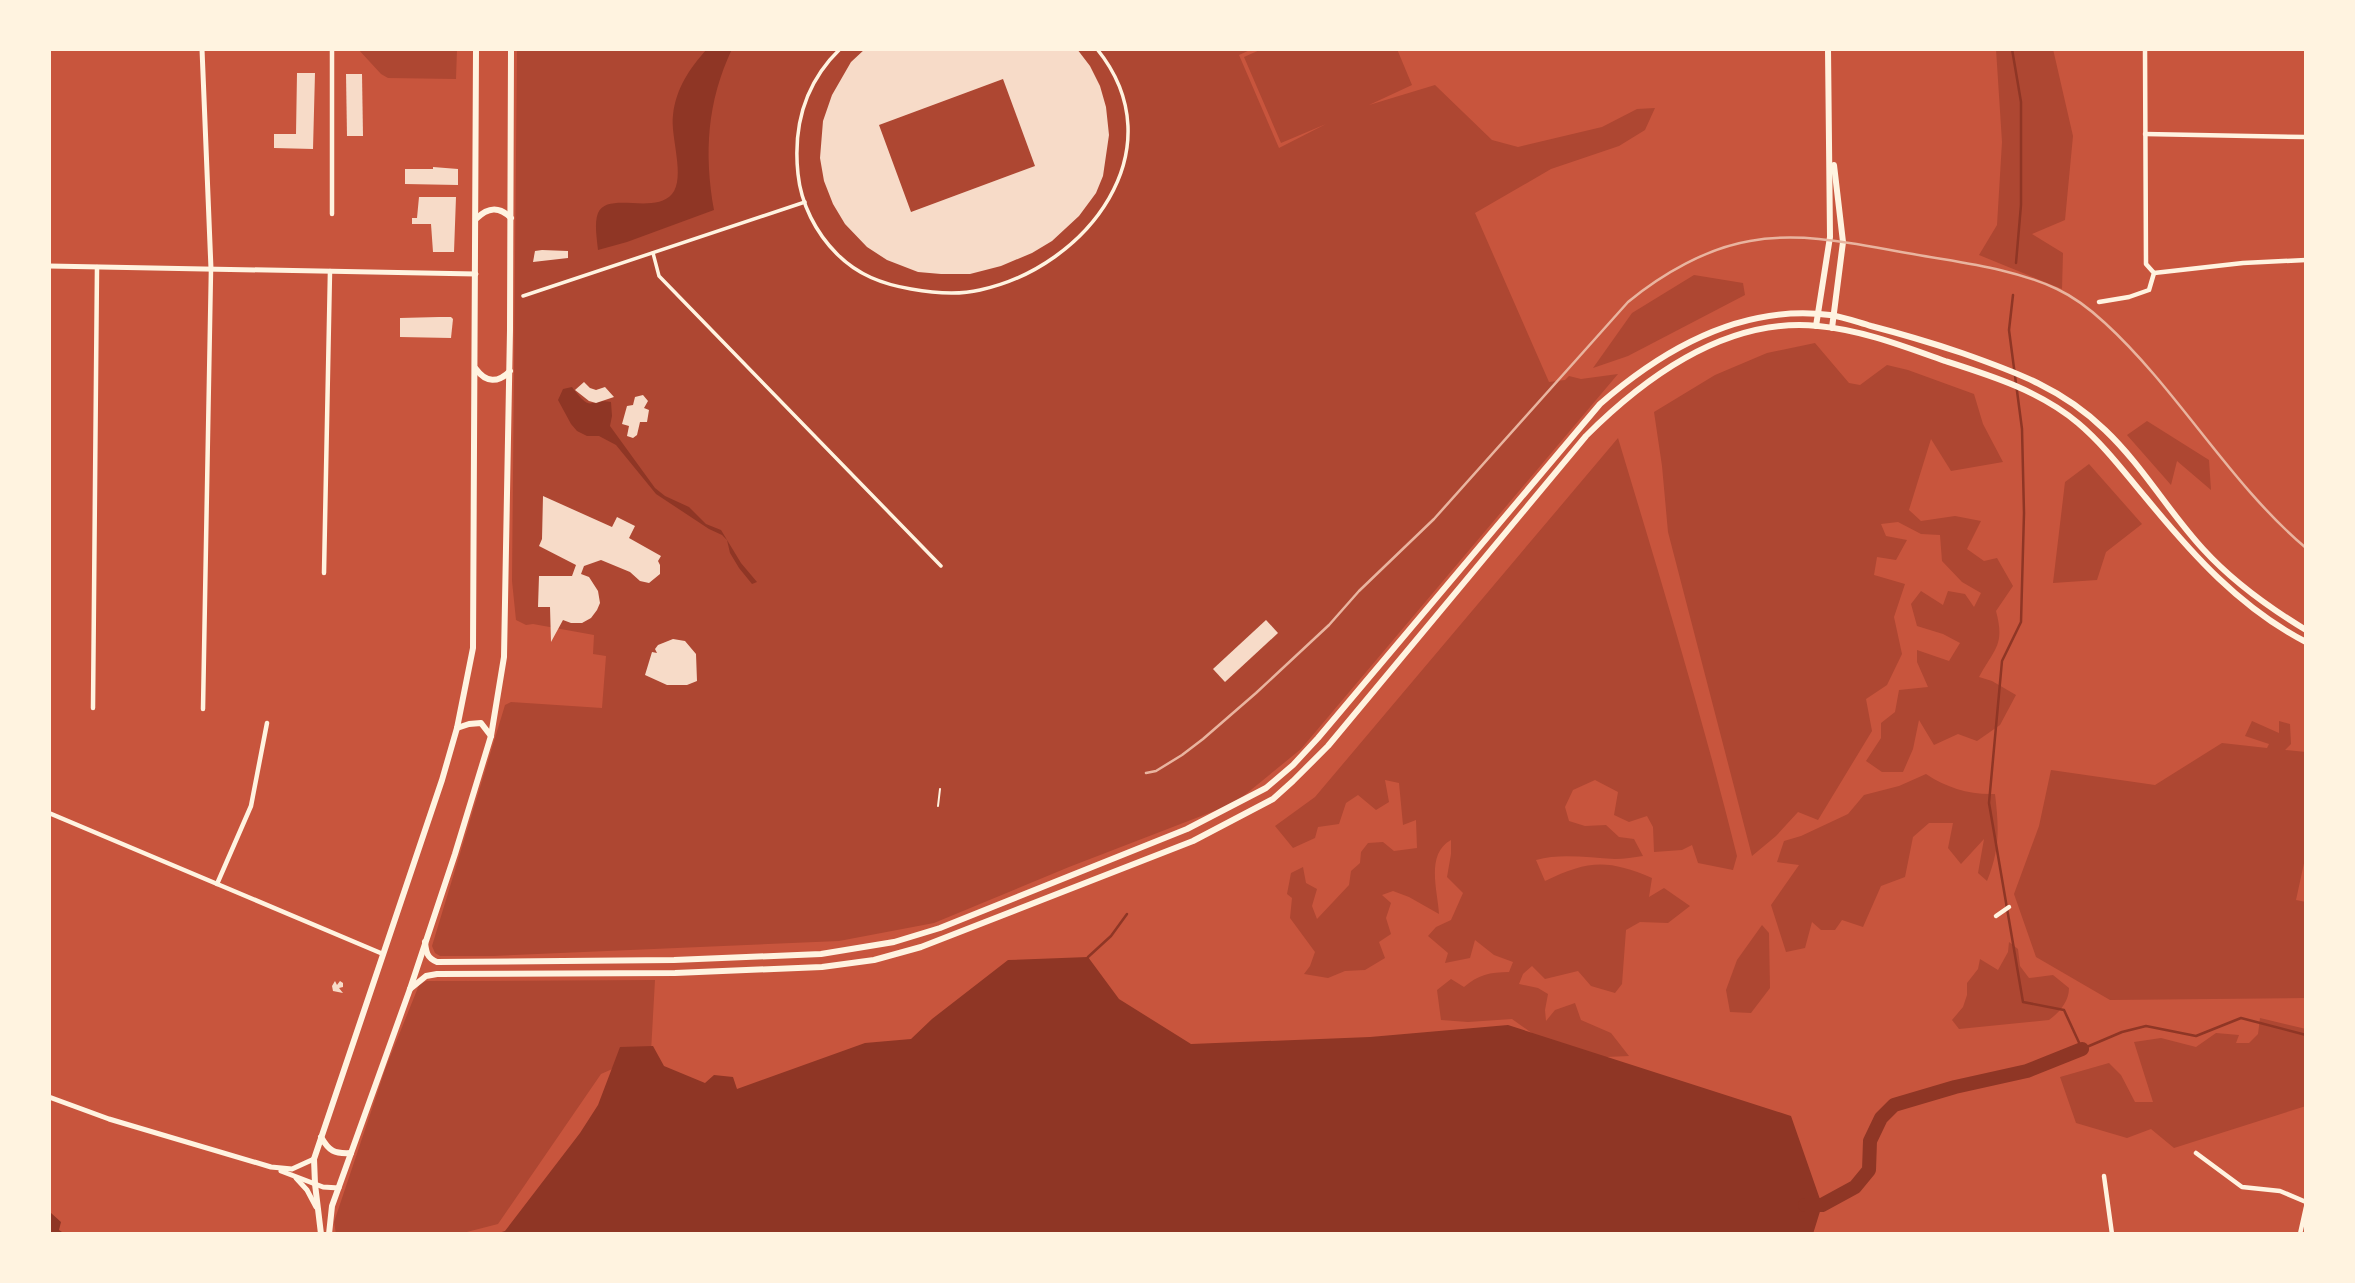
<svg xmlns="http://www.w3.org/2000/svg" width="2355" height="1283" viewBox="0 0 2355 1283" font-family="'Fira Sans',sans-serif">
  <style>
    .green { fill: #ae4732 }
    .water { fill: #8f3625 }
    .lines { fill: none; stroke-linecap: round; stroke-linejoin: round }
    .stream { stroke: #8f3625; stroke-width: 2.5 }
    .river { stroke: #8f3625; stroke-width: 14 }
    .building { fill: #f7dbc8; fill-rule: evenodd }
    .path { stroke: #fff3e0; stroke-width: 2 }
    .pedestrian { stroke: #fff3e0; stroke-width: 3.5 }
    .minor { stroke: #fff3e0; stroke-width: 4.5 }
    .tertiary { stroke: #fff3e0; stroke-width: 5 }
    .secondary { stroke: #fff3e0; stroke-width: 6 }
    .rail { stroke: #e9b49f; stroke-width: 2.5 }
  </style>
  <rect width="100%" height="100%" fill="#c8553d"/>
  <!-- green -->
  <g class="green">
    <polygon points="347,49 457,49 456,79 388,78 381,74 358,49"/>
    <polygon points="517,49 1252,49 1239,55 1279,148 1326,124 1281,143 1244,57 1262,49 1397,49 1412,85 1369,105 1435,85 1492,140 1518,147 1602,127 1637,109 1655,108 1645,130 1619,146 1551,169 1475,213 1549,382 1565,380 1569,376 1581,379 1618,374 1301,749 1235,803 1069,867 934,923 839,941 493,956 440,956 435,953 432,946 505,705 511,702 602,708 606,656 593,654 594,635 533,624 526,625 516,620 512,581"/>
    <polygon points="1996,49 2053,49 2073,136 2065,220 2032,234 2063,253 2062,289 1979,255 1997,225 2002,142"/>
    <polygon points="1694,275 1743,283 1745,295 1628,356 1593,368 1632,313"/>
    <path d="M1815 343 1849 383 1860 385 1887 365 1908 370 1974 394 1983 424 2003 462 1951 471 1931 439 1909 510 1921 521 1955 516 1981 521 1967 549 1984 561 1997 558 2013 586 1996 611C2005 645 1995 648 1979 677L1992 681 2016 695 2000 725 1977 741 1958 734 1934 745 1919 720 1913 749 1903 772H1882L1866 761 1881 738V723L1895 712 1899 690 1928 687 1917 662V650L1949 661 1960 643 1943 634 1917 626 1911 604 1921 591 1943 605 1948 591 1965 594 1974 607 1981 593 1962 582 1942 561 1940 535 1921 534 1898 522 1881 524 1886 536 1907 540 1896 560 1877 557 1874 575 1905 584 1894 617 1902 654 1887 685 1866 699 1872 731 1818 820 1798 812 1776 836 1752 856 1668 532 1662 466 1654 412 1715 375 1767 353Z"/>
    <polygon points="2147,421 2209,460 2211,490 2177,461 2171,485 2127,435"/>
    <path d="M1618 438C1660 577 1702 715 1737 856L1733 870 1698 863 1692 845 1682 850 1654 852 1653 827 1647 816 1629 822 1614 815 1618 792 1595 780 1573 790 1565 807 1569 821 1585 826 1606 825 1619 837 1634 839 1643 856C1634 857 1624 859 1615 859 1589 858 1561 853 1536 860L1545 881C1588 860 1608 859 1652 878L1649 897 1664 888 1690 906 1668 923 1640 922 1626 930 1622 984 1615 993 1591 986 1578 971 1545 979 1532 966 1523 974 1519 984 1538 988 1548 994 1545 1010 1546 1021 1555 1010 1575 1003 1581 1020 1611 1033 1629 1056 1582 1058 1546 1043 1512 1019 1468 1022 1441 1020 1437 990 1451 979 1464 987C1478 975 1490 972 1509 972L1513 962 1494 955 1475 940 1470 958 1445 963 1448 953 1428 936 1436 927 1451 920 1463 893 1447 877 1451 854V840C1425 854 1438 892 1439 914L1409 897 1393 891 1382 895 1391 903 1386 918 1391 934 1379 942 1385 958 1365 970 1345 971 1328 978 1304 974 1310 966 1315 952 1290 918 1292 898 1287 894 1291 873 1303 867 1306 883 1317 889 1312 906 1317 919 1349 885 1351 871 1360 863 1361 852 1368 843 1383 842 1394 851 1417 848 1416 820 1403 825 1399 783 1385 780 1389 802 1376 810 1358 795 1346 803 1339 824 1318 827 1315 838 1293 848 1275 826 1315 797Z"/>
    <polygon points="2089,464 2142,524 2106,552 2097,580 2053,583 2065,482"/>
    <polygon points="2252,721 2279,733 2279,721 2290,724 2291,744 2285,750 2306,752 2306,854 2296,900 2306,902 2306,998 2110,1000 2036,957 2014,894 2039,826 2051,770 2155,785 2222,743 2267,748 2269,744 2245,736"/>
    <path d="M1926 774C1947 788 1970 795 1995 794 1999 828 2000 849 1987 881L1978 873 1984 839 1961 864 1948 848 1953 823H1929L1913 837 1905 877 1881 886 1863 927 1842 920 1835 930H1821L1812 922 1805 948 1786 952 1771 905 1799 865 1777 862 1784 841 1801 836 1848 814 1864 795 1899 786Z"/>
    <polygon points="1762,925 1769,933 1770,988 1751,1013 1730,1012 1726,990 1737,960"/>
    <path d="M2009 942 2018 949 2020 966 2029 978 2053 975 2069 988C2069 1001 2060 1012 2049 1020L1959 1029 1952 1020 1963 1007 1967 995V983L1978 969 1980 959 1998 970 2008 952Z"/>
    <polygon points="655,980 651,1052 601,1074 498,1224 459,1234 336,1234 334,1222 386,1067 419,985 426,981"/>
    <polygon points="2260,1018 2306,1029 2306,1106 2174,1148 2151,1129 2127,1138 2076,1123 2060,1077 2109,1063 2121,1075 2135,1102 2153,1102 2134,1042 2161,1038 2196,1047 2216,1033 2239,1035 2236,1043 2249,1043 2258,1034"/>
  </g>
  <!-- water -->
  <g class="water">
    <path d="M707 49H732C707 102 704 153 714 210L627 242 598 250C597 239 594 223 598 213 608 191 654 215 672 194 686 178 670 136 673 115 676 88 690 68 707 49Z"/>
    <path d="M572 387C593 415 589 398 611 402L612 416 610 426 655 488 665 496 689 507 706 524 721 530 741 563 757 582 752 584 739 568 730 553 727 540 722 535 709 529 656 494 616 445 599 436H587L577 431 571 424 558 400 563 389Z"/>
    <polygon points="1088,957 1119,999 1191,1044 1370,1037 1508,1025 1791,1116 1822,1205 1813,1234 495,1234 505,1231 580,1133 598,1105 620,1047 653,1046 664,1066 705,1083 714,1075 733,1077 737,1089 865,1043 911,1039 932,1019 1008,960"/>
    <polygon points="51,1213 61,1222 59,1230 65,1234 49,1234 49,1214"/>
  </g>
  <g class="lines">
    <!-- stream -->
    <g class="stream">
      <polyline points="2012,49 2021,102 2021,205 2016,263"/>
      <polyline points="2013,295 2009,330 2022,429 2024,513 2021,622 2002,661 1989,803 2023,1002 2064,1010 2082,1049 2122,1032 2146,1026 2196,1036 2241,1018 2306,1035"/>
      <polyline points="1088,957 1111,936 1127,914"/>
    </g>
    <!-- river -->
    <polyline class="river" points="1805,1205 1822,1205 1855,1187 1869,1170 1870,1141 1881,1118 1894,1105 1955,1087 2027,1071 2082,1049"/>
  </g>
  <!-- building -->
  <g class="building">
    <path d="M865 49H1077L1090 66 1100 86 1106 107 1109 135 1103 176 1096 193 1079 216 1052 241 1032 253 1001 266 970 274H941L918 272 887 260 867 247 845 224 833 204 824 181 820 158 823 121 832 95 851 62ZM1003 79 1035 166 911 212 879 125Z"/>
    <polygon points="297,73 315,73 313,149 274,148 274,134 296,134"/>
    <polygon points="346,74 362,74 363,136 347,136"/>
    <polygon points="433,167 458,169 458,185 405,184 405,169 433,169"/>
    <polygon points="419,197 456,197 454,252 433,252 431,224 412,224 412,218 417,218"/>
    <polygon points="542,250 568,251 568,258 533,262 535,251"/>
    <polygon points="439,317 451,317 453,319 451,338 400,337 400,318"/>
    <polygon points="584,382 590,388 596,390 605,387 614,397 596,403 589,401 575,390"/>
    <polygon points="643,395 648,401 644,408 649,410 647,422 640,422 637,435 633,438 627,436 629,426 622,424 627,406 633,405 635,397"/>
    <polygon points="543,496 612,527 617,517 635,526 629,538 661,556 658,561 660,565 660,574 649,583 640,581 630,572 601,560 584,566 581,574 589,577 598,591 600,603 597,610 591,618 582,623 571,623 563,620 551,642 550,607 538,607 539,576 572,576 576,565 539,546 542,539"/>
    <polygon points="1266,620 1278,633 1225,682 1213,669"/>
    <polygon points="673,639 685,641 696,654 697,681 687,685 667,685 645,675 652,652 657,653 655,649 658,645"/>
    <polygon points="335,981 337,985 340,981 343,983 343,987 339,988 343,993 333,991 332,986"/>
  </g>
  <g class="lines">
    <!-- path -->
    <polyline class="path" points="938,806 940,789"/>
    <!-- pedestrian -->
    <g class="pedestrian">
      <path d="M840 49C805 83 793 127 798 174 801 204 816 233 837 254 858 275 882 284 911 289 933 293 959 295 980 290 1087 267 1178 149 1097 49"/>
      <polyline points="653,253 659,276 941,566"/>
      <polyline points="523,296 805,202"/>
    </g>
    <!-- minor -->
    <g class="minor">
      <polyline points="2145,134 2306,137"/>
      <polyline points="332,214 332,49"/>
      <polyline points="2154,273 2243,263 2306,260"/>
      <polyline points="2099,302 2129,297 2149,290 2154,273 2146,264 2145,49"/>
      <polyline points="324,573 330,271"/>
      <polyline points="93,708 97,267"/>
      <polyline points="203,709 211,269"/>
      <polyline points="49,813 383,954"/>
      <polyline points="217,884 251,806 267,723"/>
      <polyline points="1996,916 2009,907"/>
      <polyline points="2196,1153 2242,1187 2280,1191 2306,1202"/>
      <polyline points="2104,1176 2112,1234"/>
      <polyline points="2300,1234 2306,1207"/>
    </g>
    <!-- tertiary -->
    <g class="tertiary">
      <polyline points="202,49 211,269"/>
      <polyline points="49,266 476,274"/>
      <polyline points="49,1097 109,1119 271,1167 292,1169 314,1159"/>
      <polyline points="281,1171 323,1187 339,1188"/>
      <polyline points="296,1178 307,1190 316,1207"/>
    </g>
    <!-- secondary -->
    <g class="secondary">
      <path d="M476 219C488 207 499 206 511 218"/>
      <polyline points="1816,326 1830,237 1828,49"/>
      <polyline points="1832,328 1843,242 1834,165"/>
      <path d="M476 369C486 383 498 383 510 371"/>
      <polyline points="457,728 469,724 481,723 491,736"/>
      <path d="M425 942C426 952 427 958 437 962L674 960 821 954 894 942 940 928 1187 829 1266 788 1293 765 1318 738 1600 404C1663 349 1743 304 1830 315 1844 317 1857 322 1871 326 1902 334 1932 343 1962 353 2016 372 2063 389 2105 430 2142 465 2168 511 2203 549 2233 582 2268 607 2306 630"/>
      <path d="M410 989 426 976 437 974 675 973 822 967 874 960 921 947 1193 841 1273 799 1293 781 1328 746 1586 436C1646 376 1728 317 1818 326 1862 330 1903 346 1945 361 1992 376 2040 391 2078 423 2104 445 2124 472 2146 498 2192 554 2240 608 2306 642"/>
      <path d="M321 1137C329 1151 334 1154 351 1153"/>
      <polyline points="321,1234 315,1184 314,1159 442,780 457,728 473,648 476,49"/>
      <polyline points="329,1234 332,1206 410,989 455,854 491,736 504,657 510,330 511,49"/>
    </g>
    <!-- rail -->
    <path class="rail" d="M1146 773 1156 771 1182 755 1203 739 1256 693 1329 625 1359 591 1434 519 1628 302C1662 274 1707 248 1750 241 1804 231 1860 245 1913 254 1962 263 2012 268 2057 289 2074 297 2091 310 2105 323 2178 390 2230 484 2306 548"/>
  </g>
  <!-- border -->
  <rect width="2355" height="1283" fill="none" stroke="#fff3e0" stroke-width="102"/>
</svg>
